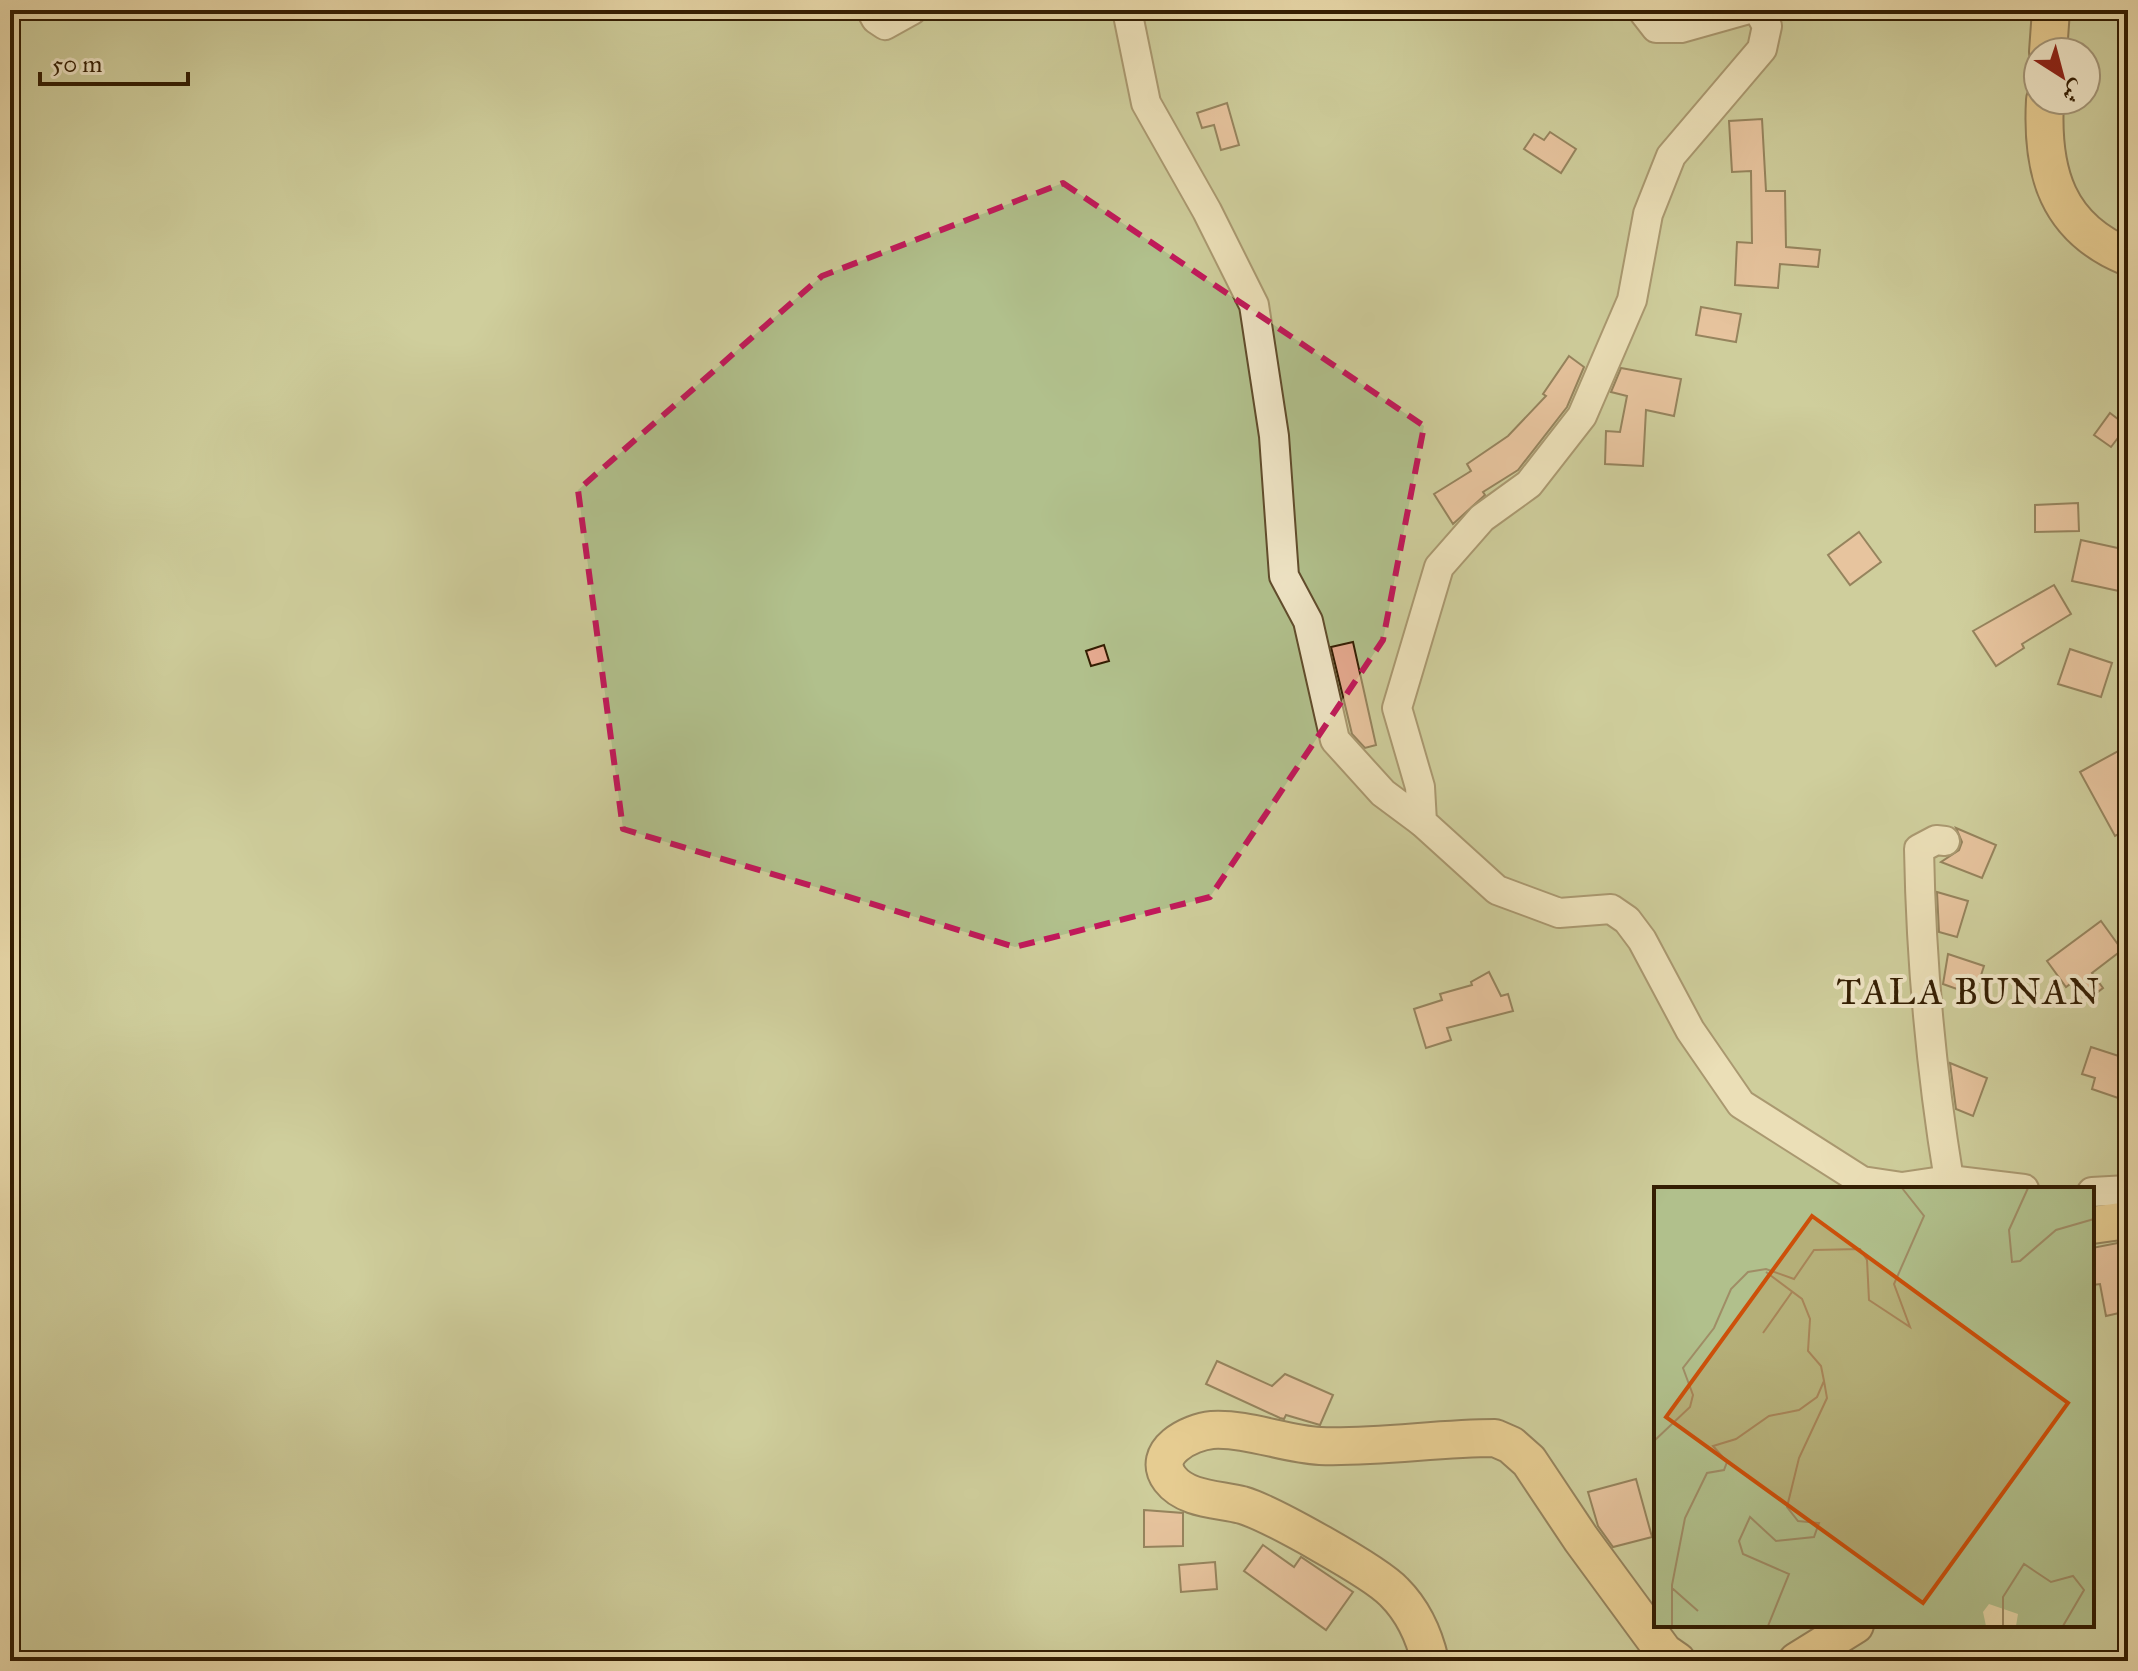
<svg xmlns="http://www.w3.org/2000/svg" width="2138" height="1671" viewBox="0 0 2138 1671" font-family="'IM FELL Great Primer',Amiri,serif">
  <style>
    .green { fill: #b1c08c; stroke: #726e47; stroke-width: 2; fill-rule: evenodd }
    .building { fill: #e6aa90; stroke: #331d02; stroke-width: 2 }
    .lines { fill: none; stroke-linecap: round; stroke-linejoin: round }
    .minor-casing { stroke: #604c2c; stroke-width: 32 }
    .major-casing { stroke: #331d02; stroke-width: 40 }
    .minor { stroke: #f0e6c7; stroke-width: 28 }
    .major { stroke: #e4bc74; stroke-width: 36 }
    .marked { fill: none; stroke: #c2185b; stroke-width: 6; stroke-dasharray: 16 10; stroke-linejoin: round }
    .labels { text-anchor: middle; dominant-baseline: central; stroke-width: 8; stroke-linejoin: round; paint-order: stroke }
    .quarter-label { font-size: 36px; letter-spacing: 2px; fill: #331d02; stroke: #f0e6c7 }
    .inset-road { fill: none; stroke: #a08d66; stroke-width: 2 }
    .view { fill: #cd500a; fill-opacity: 0.15; stroke: #cd500a; stroke-width: 4 }
    .inset-edge { fill: none; stroke: #331d02; stroke-width: 4 }
  </style>
  <rect width="100%" height="100%" fill="#e8d8a9"/>
  <filter id="stains"><feTurbulence type="fractalNoise" baseFrequency=".0025" numOctaves="4"/><feColorMatrix values="0 0 0 0 .2 0 0 0 0 .09 0 0 0 0 .02 0 0 0 .5 -.17"/></filter>
  <radialGradient id="worn" r=".72"><stop offset=".6" stop-color="#630" stop-opacity="0"/><stop offset="1" stop-color="#630" stop-opacity=".3"/></radialGradient>
  <!-- green -->
  <path class="green" d="M10 10H2128V1661H10ZM2038 52H2086V100H2038ZM1656 1189H2092V1625H1656Z"/>
  <!-- building -->
  <g class="building">
    <polygon points="1227,103 1239,145 1221,150 1214,125 1202,128 1197,113"/>
    <polygon points="1762,119 1766,191 1785,191 1786,247 1820,250 1818,267 1780,264 1778,288 1735,285 1737,242 1752,243 1751,171 1732,172 1729,121"/>
    <polygon points="1550,132 1576,149 1561,173 1524,149 1534,134 1544,140"/>
    <polygon points="1701,307 1741,314 1736,342 1696,335"/>
    <polygon points="1569,356 1584,367 1567,407 1518,470 1483,492 1485,495 1453,524 1434,494 1471,471 1467,464 1508,436 1546,396 1543,394"/>
    <polygon points="1621,368 1681,379 1674,416 1646,410 1643,466 1605,464 1606,431 1620,432 1627,396 1611,392"/>
    <polygon points="2110,413 2127,426 2111,447 2094,435"/>
    <polygon points="2078,503 2079,531 2035,532 2035,505"/>
    <polygon points="1859,532 1881,562 1850,585 1828,555"/>
    <polygon points="2081,540 2127,550 2119,591 2072,581"/>
    <polygon points="2054,585 2071,614 2022,644 2024,648 1996,666 1973,631"/>
    <polygon points="1353,642 1376,745 1365,748 1352,734 1331,647"/>
    <polygon points="1104,645 1109,661 1091,666 1086,651"/>
    <polygon points="2070,649 2112,663 2101,697 2058,684"/>
    <polygon points="2120,750 2128,764 2128,829 2115,836 2080,772"/>
    <polygon points="1956,828 1996,845 1982,878 1941,862 1959,850 1962,842"/>
    <polygon points="1937,892 1968,901 1957,937 1939,932"/>
    <polygon points="2101,921 2122,950 2092,973 2103,988 2090,998 2077,979 2066,987 2047,961"/>
    <polygon points="1948,954 1984,966 1972,1003 1957,998 1960,990 1943,984"/>
    <polygon points="1489,972 1501,996 1508,994 1513,1011 1447,1028 1451,1040 1426,1048 1414,1009 1442,1000 1440,994 1472,985 1471,982"/>
    <polygon points="2091,1047 2128,1059 2128,1078 2121,1099 2092,1089 2095,1078 2082,1074"/>
    <polygon points="1950,1063 1987,1078 1973,1116 1956,1109"/>
    <polygon points="2128,1241 2128,1311 2106,1316 2100,1284 2092,1285 2092,1248"/>
    <polygon points="1217,1361 1272,1386 1285,1374 1333,1395 1320,1425 1286,1415 1284,1419 1280,1418 1206,1384"/>
    <polygon points="1636,1479 1652,1537 1613,1547 1598,1526 1588,1492"/>
    <polygon points="1144,1510 1183,1513 1183,1546 1144,1547"/>
    <polygon points="1263,1545 1294,1567 1301,1557 1353,1592 1326,1630 1244,1571"/>
    <polygon points="1215,1562 1217,1589 1181,1592 1179,1565"/>
  </g>
  <g class="lines">
    <!-- minor casing -->
    <g class="minor-casing">
      <g id="minor">
        <polyline points="871,10 876,19 885,25 912,10"/>
        <polyline points="1127,10 1146,103 1207,211 1254,305 1274,436 1284,576 1308,621 1335,740 1383,793 1422,822"/>
        <polyline points="1642,10 1656,28 1681,28 1745,10"/>
        <polyline points="1758,10 1767,26 1762,49 1671,156 1648,214 1632,300 1582,416 1529,484 1482,518 1439,567 1397,708 1420,787 1422,822 1497,890 1559,913 1611,909 1627,920 1642,940 1690,1030 1741,1104 1862,1181 1902,1187 1949,1180 2024,1189"/>
        <path d="M1945 841 1936 840 1919 849C1921 960 1931 1071 1949 1180"/>
        <polyline points="2092,1192 2128,1190"/>
      </g>
    </g>
    <!-- major casing -->
    <g class="major-casing">
      <g id="major">
        <polyline points="2048,52 2051,10"/>
        <path d="M2045 100C2041 172 2057 228 2128 257"/>
        <polyline points="2092,1225 2128,1220"/>
        <path d="M1430 1661C1424 1635 1413 1611 1394 1592 1375 1572 1270 1513 1242 1505 1219 1499 1186 1500 1170 1479 1150 1452 1190 1432 1212 1430 1248 1428 1284 1444 1320 1446 1379 1448 1437 1438 1495 1438L1511 1445 1529 1461 1581 1539 1664 1652 1677 1661"/>
        <polyline points="1797,1661 1855,1625"/>
      </g>
    </g>
    <!-- minor -->
    <use href="#minor" class="minor"/>
    <!-- major -->
    <use href="#major" class="major"/>
  </g>
  <!-- marked area -->
  <path d="M0 0H2138V1671H0ZM1063 183 1424 426 1383 640 1210 897 1015 947 623 829 578 490 822 276Z" fill="#e8d8a9" fill-opacity=".55" fill-rule="evenodd"/>
  <path class="marked" d="M1063 183 1424 426 1383 640 1210 897 1015 947 623 829 578 490 822 276Z"/>
  <g class="labels">
    <!-- quarter labels -->
    <g class="quarter-label">
      <text x="1969" y="992">TALA BUNAN</text>
    </g>
  </g>
  <!-- overview -->
  <g transform="translate(1654 1187)">
    <rect width="440" height="440" fill="#e8d8a9"/>
    <path d="M0 1H440V439H362L364 427 335 417 329 425 332 439H0Z" fill="#b1c08c"/>
    <path class="inset-road" d="M374 1 355 43 358 75 366 74 402 43 440 32M109 146 138 105M0 254 36 220 39 208 29 181 60 141 77 102 94 85 112 82 140 92 160 63 206 62 213 73 215 113 256 140 240 97 270 29 248 1M18 401 44 424M18 439V398L31 331 53 286 70 283 73 275 59 259 82 252 115 229 145 223 163 210 170 194 167 179 154 164 156 132 148 112 112 85M114 439 135 387 89 367 85 354 96 330 122 354 160 350 165 336 144 334 133 320 145 271 173 211 170 194M349 439V410L370 377 397 395 419 389 430 403 409 439"/>
    <path class="view" d="M158 29 414 216 269 416 12 230Z"/>
    <rect width="440" height="440" class="inset-edge"/>
  </g>
  <!-- margin -->
  <rect width="2138" height="1671" fill="none" stroke="#e8d8a9" stroke-width="40"/>
  <rect x="12" y="12" width="2114" height="1647" fill="none" stroke="#331d02" stroke-width="4"/>
  <rect x="20" y="20" width="2098" height="1631" fill="none" stroke="#331d02" stroke-width="2"/>
  <!-- north arrow -->
  <g transform="translate(2062 76) rotate(144)"><circle r="38" fill="#f0e6c7" stroke="#a49678" stroke-width="2"/>
  <path d="M0-6L14 30L0 20L-14 30Z" fill="#8f2418"/>
  <text y="-12" font-size="22" font-weight="bold" text-anchor="middle" fill="#331d02">ش</text>
  </g>
  <!-- scale -->
  <path d="M40 72v12h148v-12" fill="none" stroke="#331d02" stroke-width="4"/>
  <text x="52" y="72" font-size="24" fill="#331d02" stroke="#f0e6c7" stroke-width="6" paint-order="stroke">50 m</text>
  <rect width="100%" height="100%" filter="url(#stains)"/>
  <rect width="100%" height="100%" fill="url(#worn)"/>
</svg>
